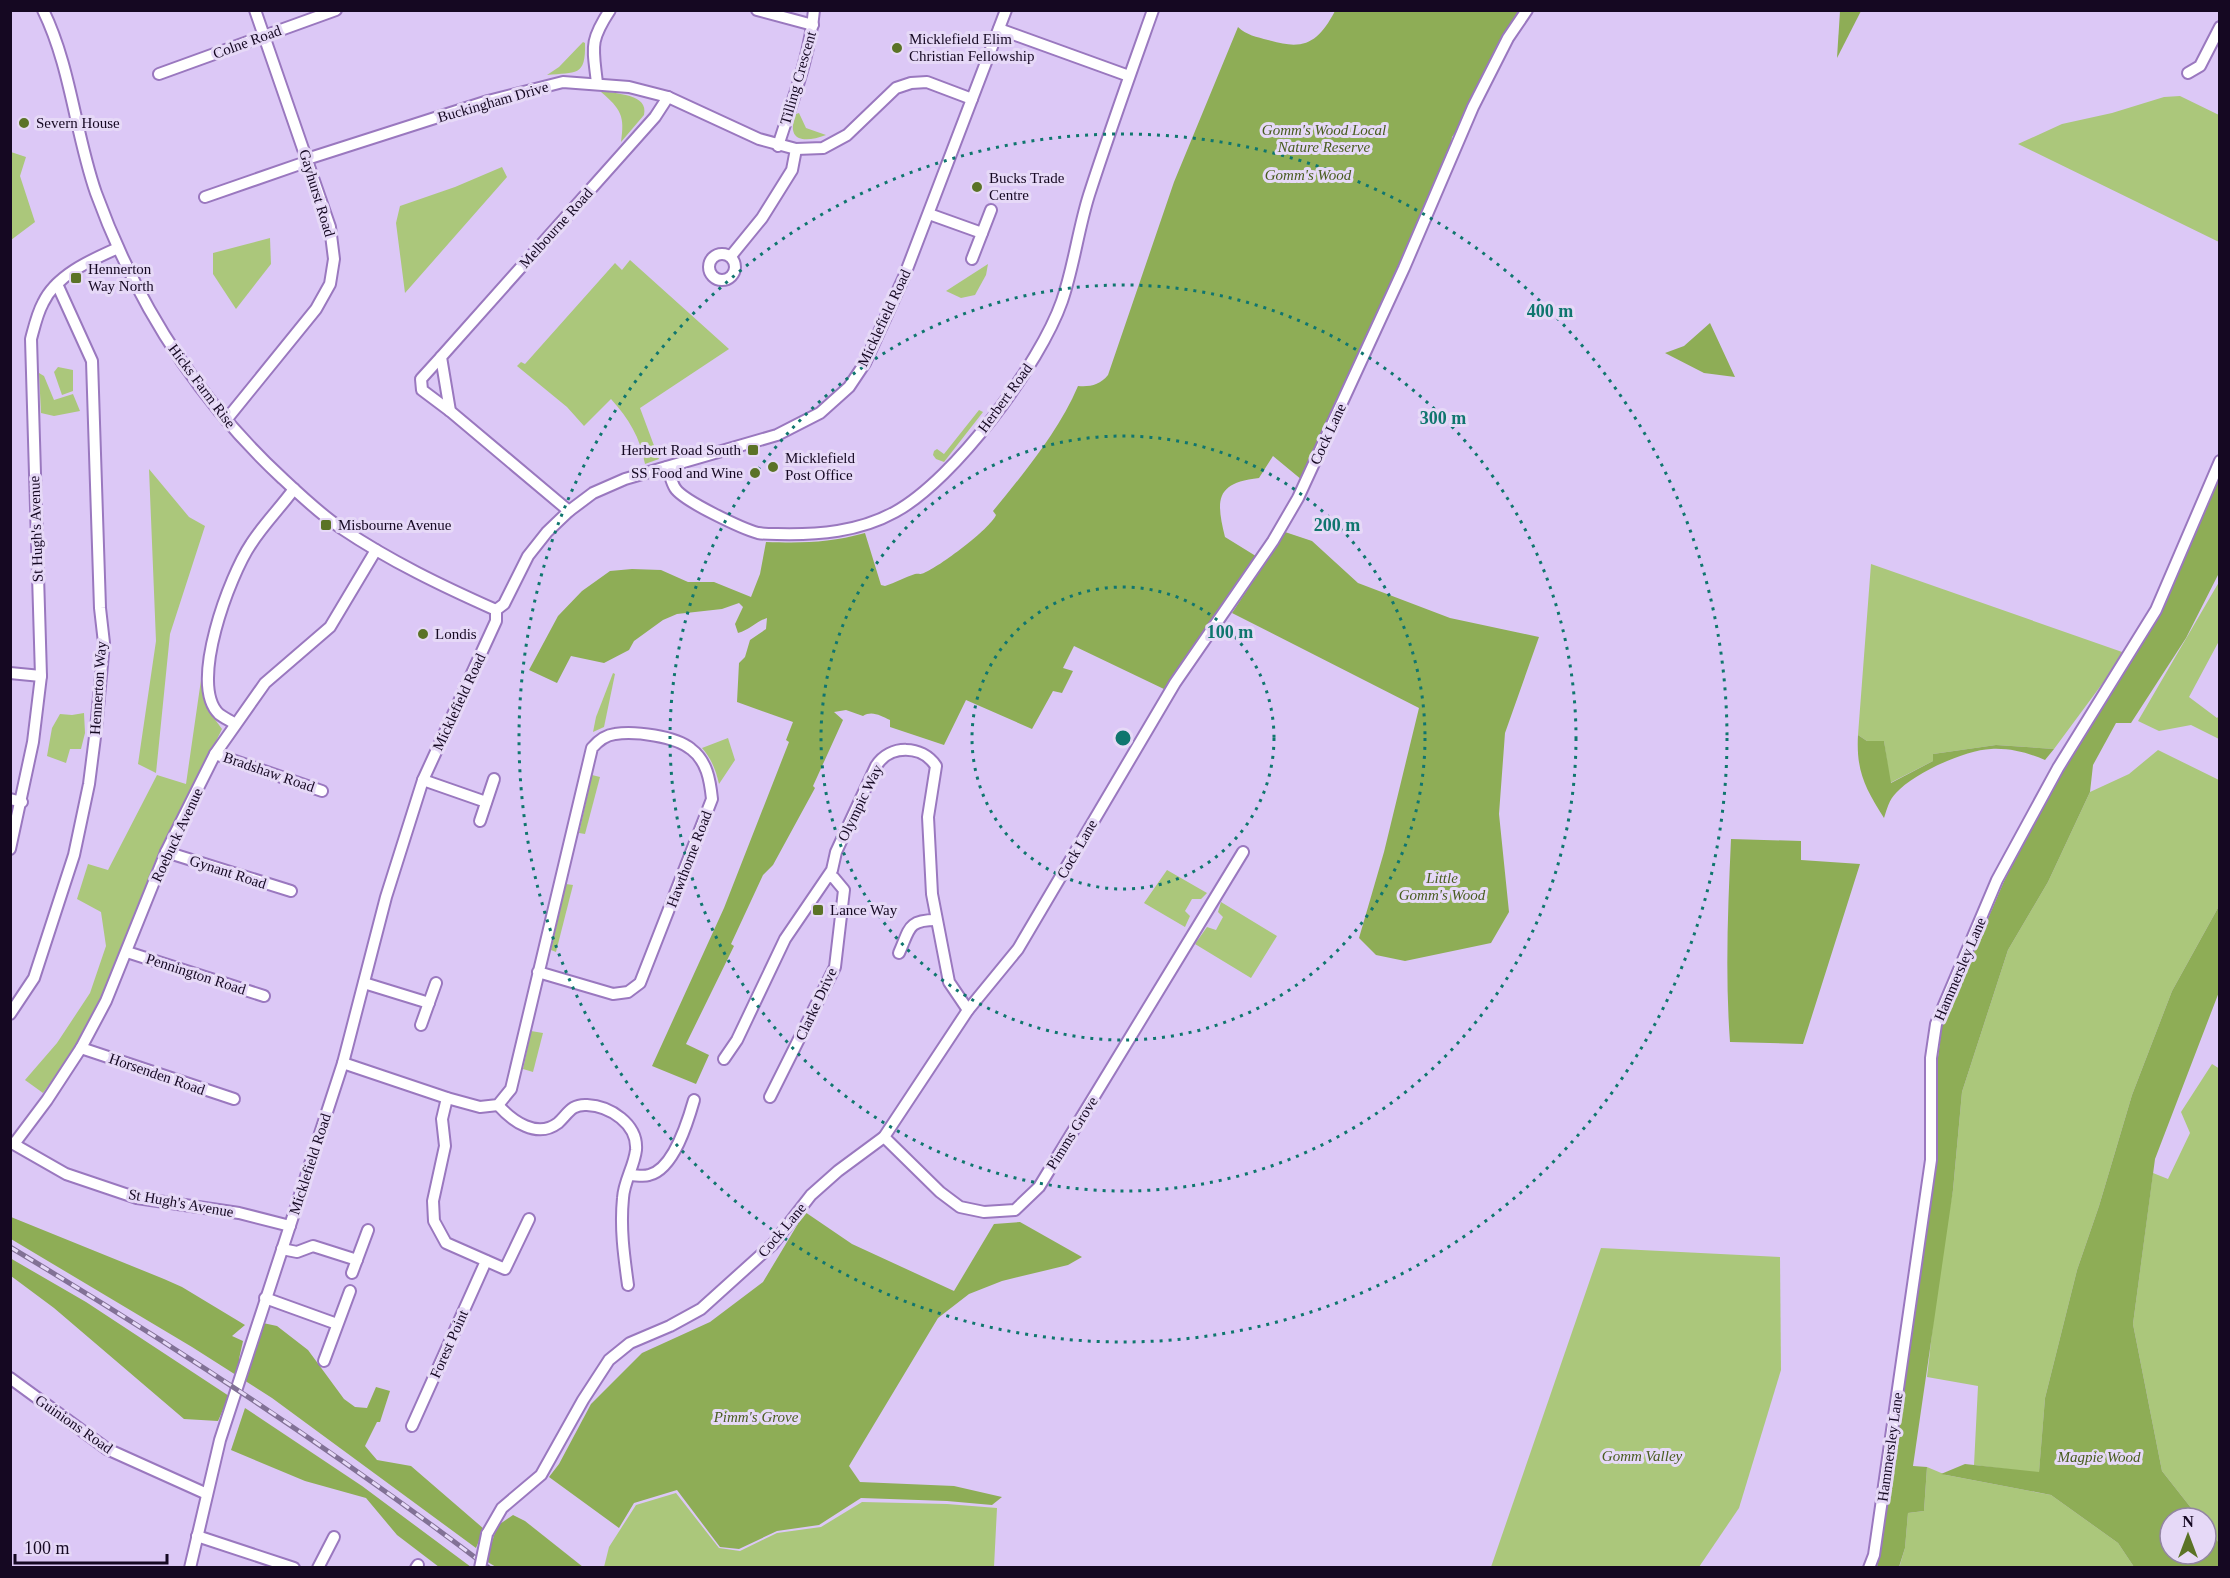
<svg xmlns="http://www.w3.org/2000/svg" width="2230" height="1578" viewBox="0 0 2230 1578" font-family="Georgia,serif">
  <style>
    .green { fill: #abc77b }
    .forest { fill: #8ead56 }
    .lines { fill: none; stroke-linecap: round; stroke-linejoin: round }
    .minor-casing { stroke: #9a78bf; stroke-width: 14 }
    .minor { stroke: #fff; stroke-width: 10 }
    .rail-casing { stroke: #827196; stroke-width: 5 }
    .rail { stroke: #e6d9f7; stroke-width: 3; stroke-dasharray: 9; stroke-linecap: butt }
    .minor-bridge-casing { stroke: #9a78bf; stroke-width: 14; stroke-linecap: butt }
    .minor-bridge { stroke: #fff; stroke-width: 10 }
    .ring { fill: none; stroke: #0f766e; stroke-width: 3; stroke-dasharray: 3 6 }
    .poi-dot { fill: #5b7326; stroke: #e6d9f7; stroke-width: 2 }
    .labels { text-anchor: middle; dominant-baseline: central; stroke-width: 6; stroke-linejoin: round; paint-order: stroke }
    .poi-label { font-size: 15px; fill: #150822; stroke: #e6d9f7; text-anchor: start }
    .street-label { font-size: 15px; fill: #150822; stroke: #e6d9f7 }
    .park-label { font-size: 15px; font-style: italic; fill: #485c1f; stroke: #e6d9f7 }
    .centre { fill: #0f766e; stroke: #e6d9f7; stroke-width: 3 }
    .ring-label { font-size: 18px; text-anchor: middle; font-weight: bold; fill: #0f766e; stroke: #e6d9f7; stroke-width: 6; stroke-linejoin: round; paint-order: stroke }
  </style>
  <rect width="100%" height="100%" fill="#dcc8f6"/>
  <!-- green -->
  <g class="green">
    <path d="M583 42 585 43C586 77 576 72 547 75L559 67Z"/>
    <path d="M602 91C617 94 649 94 644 115L621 142C625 116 621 109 601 92Z"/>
    <polygon points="2180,96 2219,115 2219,242 2018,144 2062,124 2112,113 2164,97"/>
    <path d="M799 113 806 128 826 135C805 143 785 142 796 114Z"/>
    <polygon points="11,152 26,157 20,176 35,222 11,240"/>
    <polygon points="502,167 507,177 405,293 396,223 400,206 455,187"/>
    <polygon points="270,238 271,264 236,309 213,274 213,253"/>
    <path d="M630 260 729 349 640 408 659 459 645 464C640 437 629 419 611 399L584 426 567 407 517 366 521 362 525 364 615 263 622 270Z"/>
    <polygon points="988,264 986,275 975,295 961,298 946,291"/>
    <polygon points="58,367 73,370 73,391 62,395 54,372"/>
    <polygon points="39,373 44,376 54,400 73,394 80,411 54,416 41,413"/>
    <polygon points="979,410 983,412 944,462 936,459 933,455 934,451 937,449 944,454"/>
    <polygon points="149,469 189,517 205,526 170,634 156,773 138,764 156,641"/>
    <polygon points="1871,564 2125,653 2054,749 1996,745 1933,754 1933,761 1890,783 1884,741 1867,741 1858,735"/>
    <polygon points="2219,582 2219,641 2189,697 2217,718 2219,716 2219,739 2191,725 2159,731 2138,721"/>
    <polygon points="613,673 615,674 604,727 593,732 596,717"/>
    <polygon points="201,680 208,710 222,729 162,851 124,955 75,1048 43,1093 25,1080 57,1043 90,993 106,946 101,912 77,899 88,864 108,870 157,775 186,784"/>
    <polygon points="84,713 85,733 81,749 70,749 66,763 47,756 52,728 60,714 72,715"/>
    <path d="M728 738 735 760 719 784C716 770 711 758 702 748Z"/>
    <polygon points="2158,750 2219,780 2219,906 2172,991 2132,1095 2099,1206 2077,1270 2045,1398 2039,1473 1974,1465 1978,1386 1927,1377 1940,1262 1953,1190 1962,1092 2008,950 2048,882 2090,792 2129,774"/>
    <polygon points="592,775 600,777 585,834 579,833"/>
    <polygon points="1167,870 1207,893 1201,899 1192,899 1185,911 1190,916 1185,927 1144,903"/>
    <polygon points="566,884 573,885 556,952 551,950"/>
    <polygon points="1221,902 1277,936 1251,978 1195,944 1207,927 1216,930 1223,917 1218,912"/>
    <polygon points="531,1031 543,1033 533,1072 523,1069"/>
    <polygon points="2212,1064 2220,1069 2219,1543 2206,1526 2206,1518 2199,1518 2162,1471 2133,1324 2153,1173 2168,1179 2190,1133 2181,1112"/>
    <polygon points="1601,1248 1780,1257 1781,1370 1739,1508 1699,1567 1491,1567"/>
    <polygon points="1927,1467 1946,1475 2051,1495 2118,1543 2134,1567 1899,1568 1905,1548 1908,1513 1924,1511"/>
    <polygon points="676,1493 719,1548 740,1551 777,1533 821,1527 862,1502 947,1504 997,1508 994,1567 604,1567 609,1547 636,1505"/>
  </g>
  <!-- forest -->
  <g class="forest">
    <path d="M1335 11H1524L1503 40 1474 93 1460 126 1452 137 1450 151 1436 187 1367 334 1350 381 1339 395 1302 480 1273 456 1259 478C1215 483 1216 500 1225 537L1259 558 1166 690 1074 646 1063 668 1073 671 1062 693 1053 691 1032 729 966 700 944 745 890 727V720C881 716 872 710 863 716L846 710 834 712 843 720 813 786 815 788 773 865 763 875 731 944 734 946 686 1044 709 1055 696 1084 652 1066 724 908 789 742 786 740 793 722 737 702 739 663 745 657 750 640 766 629 767 618C757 621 750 630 738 633L735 624 743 607 739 603 722 609 677 614 663 620 634 641 629 650 604 663 571 656 557 683 529 670 558 616 582 591 610 571 632 569 661 570 688 582H714L751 597 760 574 766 542C803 543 829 543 865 533L881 585 885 586C895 583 905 577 915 574 921 573 918 575 924 573 939 567 990 529 996 515L993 511C1024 473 1059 431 1078 386 1090 387 1100 385 1108 375L1174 182 1238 27C1246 35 1257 37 1268 40 1304 51 1318 43 1335 11Z"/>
    <polygon points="1840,11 1861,11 1837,58"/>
    <polygon points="1710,323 1735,377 1704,373 1665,353 1684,346"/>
    <polygon points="2219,473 2219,573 2186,638 2131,723 2116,723 2093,765 2090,792 2048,882 2008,950 1962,1092 1953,1190 1913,1466 1927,1467 1924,1511 1908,1513 1905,1548 1899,1567 1877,1568 1937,1162 1938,1057 1942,1025 2005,879 2071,755 2129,665 2168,598"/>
    <polygon points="1285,532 1312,541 1358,583 1450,618 1539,637 1505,733 1499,814 1509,912 1491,943 1405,961 1376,955 1359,938 1384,852 1419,708 1232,613"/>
    <path d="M1858 735 1867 741H1884L1891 783 1933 761V754L1996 745 2054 749 2045 760C2028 753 2011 748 1991 749 1965 750 1914 773 1896 793 1889 800 1887 809 1884 818 1865 788 1856 771 1858 735Z"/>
    <path d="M1731 839 1801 841V860L1860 864 1803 1044 1730 1042C1725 974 1728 907 1731 839Z"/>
    <polygon points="2219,906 2219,992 2155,1159 2133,1324 2162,1471 2199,1518 2170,1518 2170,1554 2206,1554 2206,1526 2219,1543 2219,1567 2134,1567 2118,1543 2051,1495 1941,1474 1965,1464 2039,1472 2045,1398 2077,1270 2099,1206 2132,1095 2172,991"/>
    <polygon points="805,1212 852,1244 954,1291 994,1224 1020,1222 1082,1257 1068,1265 1002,1281 969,1294 938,1318 849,1466 860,1482 954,1486 1002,1497 992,1505 947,1501 861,1498 819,1525 777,1531 739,1549 720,1547 677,1490 634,1503 619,1528 549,1477 559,1464 591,1404 642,1353 710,1322 763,1282"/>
    <polygon points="11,1217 164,1279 182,1287 245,1325 232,1336 243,1341 239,1359 249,1365 263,1323 277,1326 308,1350 344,1399 355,1407 367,1408 376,1387 390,1391 380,1422 377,1422 365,1446 377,1460 411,1466 484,1529 476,1548 272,1398 192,1347 11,1239"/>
    <polygon points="10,1258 86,1302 229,1396 218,1421 184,1419 54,1308 11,1276"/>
    <polygon points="245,1408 362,1486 471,1567 439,1567 397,1535 366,1498 305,1481 231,1450"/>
    <polygon points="513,1515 525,1521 583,1567 496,1567 486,1561 497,1526"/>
  </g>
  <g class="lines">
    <!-- minor casing -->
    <g class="minor-casing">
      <g id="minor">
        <path d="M43 10C71 67 75 133 96 193 136 303 196 398 282 478 300 495 320 514 341 528 390 561 442 586 496 610"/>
        <polyline points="757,10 813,25"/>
        <polyline points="999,29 1129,76"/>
        <polyline points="2188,73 2200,66 2220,27"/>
        <polyline points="159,74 336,10"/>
        <path d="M597 83C593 47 589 42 610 10"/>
        <path d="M778 146C792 102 810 56 814 10"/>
        <polyline points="205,197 303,163 310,158 488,101 563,82 629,87 668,97 759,139 796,149 823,148 847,135 896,88 911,83 927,82 972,99"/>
        <polyline points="929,214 982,233"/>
        <circle cx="722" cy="267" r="13"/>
        <polyline points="731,256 762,218 792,170 796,149"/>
        <polyline points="972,259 991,210"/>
        <polyline points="441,357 421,379 422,390 450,411"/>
        <polyline points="226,420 316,309 330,284 334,259 330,227 255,10"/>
        <path d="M667 467C670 473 671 482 675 488 683 501 743 529 758 533 764 534 770 534 777 534 818 535 859 532 895 512 955 479 1040 364 1062 301 1074 266 1078 230 1089 195 1109 133 1131 72 1153 10"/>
        <polyline points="569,511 450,411 441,357 655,117 668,97"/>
        <polyline points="10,673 41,676"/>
        <path d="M235 724C231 721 224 718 219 714 188 685 230 575 251 544 263 525 280 508 294 489"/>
        <polyline points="215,754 322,791"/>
        <polyline points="423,780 486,802"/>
        <polyline points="10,799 22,802"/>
        <polyline points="480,821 494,779"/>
        <path d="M10 849 33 742 41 676 31 339C34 328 37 314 43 303 56 275 91 260 118 248"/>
        <polyline points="166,852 291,891"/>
        <polyline points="127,952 264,996"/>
        <path d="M899 953C910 929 907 920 936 920"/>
        <polyline points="364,983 429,1003"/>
        <polyline points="10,1014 34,978 74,855 89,784 96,729 104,643 100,608 92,361 57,284"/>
        <polyline points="421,1025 436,983"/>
        <polyline points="81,1048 234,1099"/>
        <path d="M724 1059 737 1040 785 939 832 870 836 852 876 766C890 744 922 745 936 766L928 817 932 894 949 982 968 1010"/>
        <path d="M343 1063 447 1098 480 1107 498 1105 511 1089 592 748C598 741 606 735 615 734 635 731 675 736 691 749 707 761 710 780 712 799L640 983 628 992 613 994 538 972"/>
        <polyline points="770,1097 835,967 844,890 834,878 829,876"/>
        <polyline points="447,1098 442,1119 445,1146 433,1201 434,1221 446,1243 505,1269 529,1219"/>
        <path d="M498 1105C512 1121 537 1139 558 1123 568 1114 571 1104 587 1105 610 1106 638 1124 636 1150 634 1167 624 1181 623 1198 620 1228 624 1256 628 1285"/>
        <polyline points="884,1137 940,1192 960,1207 984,1212 1015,1210 1039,1187 1243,852"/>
        <polyline points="10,1142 66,1174 137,1198 239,1213 290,1226"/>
        <polyline points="14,1144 47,1100 81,1048 106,1001 166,852 215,754 265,683 330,627 376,550"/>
        <path d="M630 1175C636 1175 643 1177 649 1175 674 1169 688 1121 694 1100"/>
        <polyline points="282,1249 297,1252 313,1246 357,1260"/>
        <polyline points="352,1273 368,1230"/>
        <polyline points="265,1298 337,1324"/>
        <polyline points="324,1361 350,1291"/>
        <polyline points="10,1378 107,1449 207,1494"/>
        <polyline points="412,1426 486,1261"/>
        <polyline points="487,1534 502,1508 541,1475 583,1400 609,1360 630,1343 670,1326 701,1309 773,1244 811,1195 838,1171 884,1137 968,1010 1018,949 1175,683 1273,541 1298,498 1404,268 1473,107 1508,38 1527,10"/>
        <polyline points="197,1536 294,1568"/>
        <polyline points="190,1568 220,1440 343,1063 386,897 423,780 496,621 496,610 504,604 528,556 547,532 569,511 593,493 625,479 777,435 820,413 849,387 865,363 904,277 1006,10"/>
        <polyline points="318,1568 334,1537"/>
        <polyline points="416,1568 418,1565"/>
        <polyline points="1869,1568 1874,1555 1931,1160 1931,1058 1936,1024 1997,880 2058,768 2156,610 2220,461"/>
      </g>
    </g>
    <!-- minor -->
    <use href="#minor" class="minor"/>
    <!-- rail casing -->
    <g class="rail-casing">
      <path id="rail" d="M10 1247C175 1346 336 1451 489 1568"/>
    </g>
    <!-- rail -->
    <use href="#rail" class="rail"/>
    <!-- minor-bridge casing -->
    <g class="minor-bridge-casing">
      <polyline id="minor-bridge" points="480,1568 487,1534"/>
    </g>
    <!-- minor-bridge -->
    <use href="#minor-bridge" class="minor-bridge"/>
  </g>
  <!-- distance rings -->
  <g class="ring">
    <circle cx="1123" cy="738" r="151"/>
    <circle cx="1123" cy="738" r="302"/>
    <circle cx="1123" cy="738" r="453"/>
    <circle cx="1123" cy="738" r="604"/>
  </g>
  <!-- markers -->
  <g class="poi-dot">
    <circle cx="897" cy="48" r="6"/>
    <circle cx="24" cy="123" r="6"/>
    <circle cx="977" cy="187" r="6"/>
    <rect x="70" y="272" width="12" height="12" rx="3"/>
    <rect x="747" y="444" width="12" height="12" rx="3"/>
    <circle cx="773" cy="467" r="6"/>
    <circle cx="755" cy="473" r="6"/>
    <rect x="320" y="519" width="12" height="12" rx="3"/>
    <circle cx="423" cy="634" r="6"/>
    <rect x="812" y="904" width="12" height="12" rx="3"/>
  </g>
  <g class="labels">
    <!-- poi labels -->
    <g class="poi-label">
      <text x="909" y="39">Micklefield Elim<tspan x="909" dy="17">Christian Fellowship</tspan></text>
      <text x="36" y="123">Severn House</text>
      <text x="989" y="178">Bucks Trade<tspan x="989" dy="17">Centre</tspan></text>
      <text x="88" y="269">Hennerton<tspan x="88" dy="17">Way North</tspan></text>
      <text x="741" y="450" text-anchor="end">Herbert Road South</text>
      <text x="785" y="458">Micklefield<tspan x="785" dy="17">Post Office</tspan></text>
      <text x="743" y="473" text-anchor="end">SS Food and Wine</text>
      <text x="338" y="525">Misbourne Avenue</text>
      <text x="435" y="634">Londis</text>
      <text x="830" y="910">Lance Way</text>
    </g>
    <!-- street labels -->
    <g class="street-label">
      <text transform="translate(247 42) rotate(-20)">Colne Road</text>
      <text transform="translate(798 78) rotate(-74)">Tilling Crescent</text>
      <text transform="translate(493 102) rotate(-16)">Buckingham Drive</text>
      <text transform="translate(317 193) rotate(73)">Gayhurst Road</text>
      <text transform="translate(556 228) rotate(-48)">Melbourne Road</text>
      <text transform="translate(884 318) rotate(-65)">Micklefield Road</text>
      <text transform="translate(202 386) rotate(53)">Hicks Farm Rise</text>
      <text transform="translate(1005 398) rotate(-54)">Herbert Road</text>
      <text transform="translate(1328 434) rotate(-65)">Cock Lane</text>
      <text transform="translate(36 529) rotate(-92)">St Hugh's Avenue</text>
      <text transform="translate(98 688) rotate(-86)">Hennerton Way</text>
      <text transform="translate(459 702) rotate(-65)">Micklefield Road</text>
      <text transform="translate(269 772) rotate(19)">Bradshaw Road</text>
      <text transform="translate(860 803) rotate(-64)">Olympic Way</text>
      <text transform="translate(177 835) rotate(-65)">Roebuck Avenue</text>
      <text transform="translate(1077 849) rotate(-60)">Cock Lane</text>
      <text transform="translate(689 859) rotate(-69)">Hawthorne Road</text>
      <text transform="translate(228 872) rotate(18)">Gynant Road</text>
      <text transform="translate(1960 969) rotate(-67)">Hammersley Lane</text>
      <text transform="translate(196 974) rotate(18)">Pennington Road</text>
      <text transform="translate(816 1004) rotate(-65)">Clarke Drive</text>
      <text transform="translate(157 1074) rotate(19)">Horsenden Road</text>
      <text transform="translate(1072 1133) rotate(-58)">Pimms Grove</text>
      <text transform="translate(310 1164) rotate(-72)">Micklefield Road</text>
      <text transform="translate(181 1203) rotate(10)">St Hugh's Avenue</text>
      <text transform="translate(782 1230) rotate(-50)">Cock Lane</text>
      <text transform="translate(449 1344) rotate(-66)">Forest Point</text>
      <text transform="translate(74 1424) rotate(35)">Guinions Road</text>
      <text transform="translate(1890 1447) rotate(-82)">Hammersley Lane</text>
    </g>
    <!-- park labels -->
    <g class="park-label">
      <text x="1324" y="130">Gomm's Wood Local<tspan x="1324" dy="17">Nature Reserve</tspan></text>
      <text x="1308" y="175">Gomm's Wood</text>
      <text x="1442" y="878">Little<tspan x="1442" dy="17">Gomm's Wood</tspan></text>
      <text x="756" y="1417">Pimm's Grove</text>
      <text x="1642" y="1456">Gomm Valley</text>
      <text x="2099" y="1457">Magpie Wood</text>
    </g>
  </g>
  <circle cx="1123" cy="738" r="9" class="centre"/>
  <g class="ring-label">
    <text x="1550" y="317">400 m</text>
    <text x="1443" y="424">300 m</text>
    <text x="1337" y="531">200 m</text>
    <text x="1230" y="638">100 m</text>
  </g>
  <!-- border -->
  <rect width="2230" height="1578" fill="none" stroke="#150822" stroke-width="24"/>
  <!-- north arrow -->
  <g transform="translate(2188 1536)"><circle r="28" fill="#e6d9f7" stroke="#9285a2" stroke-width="1.5"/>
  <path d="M0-4.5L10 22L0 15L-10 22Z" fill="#5b7326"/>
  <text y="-9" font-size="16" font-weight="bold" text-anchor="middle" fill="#150822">N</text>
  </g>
  <!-- scale -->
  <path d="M15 1554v9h152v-9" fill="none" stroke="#150822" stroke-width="3"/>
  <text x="24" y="1554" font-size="18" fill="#150822" stroke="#e6d9f7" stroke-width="4.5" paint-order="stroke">100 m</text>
</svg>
